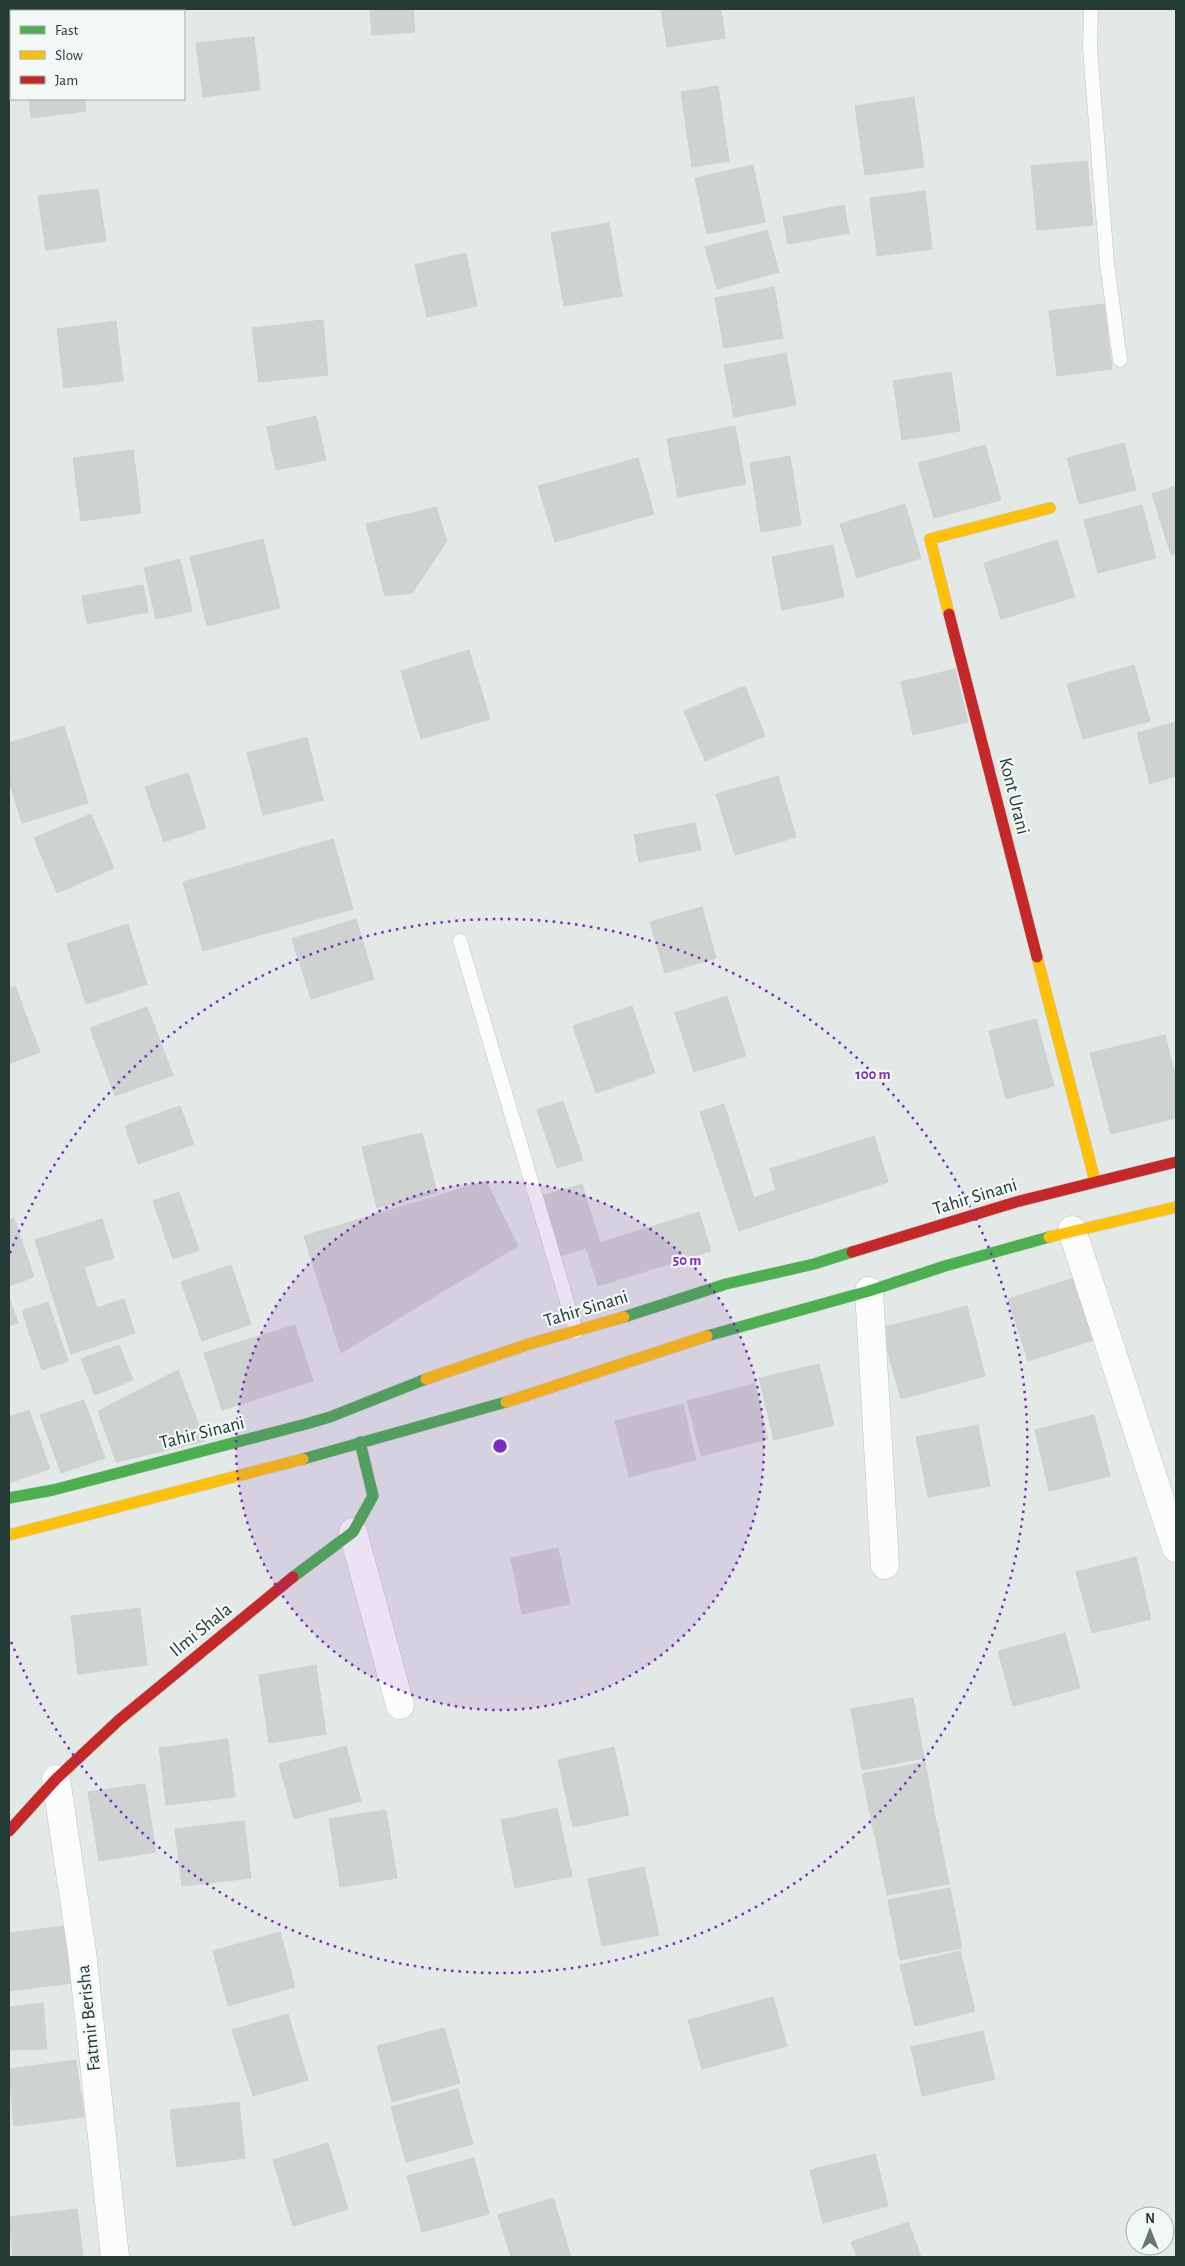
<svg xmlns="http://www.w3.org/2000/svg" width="1185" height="2266" viewBox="0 0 1185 2266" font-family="'Alegreya Sans',sans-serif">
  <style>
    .building { fill: #ced2d1; stroke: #ccd2cf }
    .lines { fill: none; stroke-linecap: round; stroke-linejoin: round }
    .lane-casing { stroke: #c0c5c3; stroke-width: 15 }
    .street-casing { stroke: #c0c5c3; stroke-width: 29 }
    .fast-casing { stroke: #c0c6c4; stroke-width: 12 }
    .slow-casing { stroke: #c0c6c4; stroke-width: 12 }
    .jam-casing { stroke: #c0c6c4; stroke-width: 12 }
    .lane { stroke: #fbfcfb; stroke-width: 14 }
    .street { stroke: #fbfcfb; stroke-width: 28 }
    .fast { stroke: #4caf50; stroke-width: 11 }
    .slow { stroke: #ffc107; stroke-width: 11 }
    .jam { stroke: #c62828; stroke-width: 11 }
    .ring { fill: none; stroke: #7b2cbf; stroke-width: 2.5; stroke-dasharray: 2.5 5 }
    .labels { text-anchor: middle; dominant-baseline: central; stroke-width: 4.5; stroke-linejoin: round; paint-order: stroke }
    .street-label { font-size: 19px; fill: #233a35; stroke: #f2f8f5 }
    .centre { fill: #7b2cbf; stroke: #f2f8f5; stroke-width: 2.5 }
    .ring-label { font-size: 15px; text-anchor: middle; font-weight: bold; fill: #7b2cbf; stroke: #f2f8f5; stroke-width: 4.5; stroke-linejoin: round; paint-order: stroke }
  </style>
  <rect width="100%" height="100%" fill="#e3e9e6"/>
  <!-- building -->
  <g class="building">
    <polygon points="370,9 413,9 415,32 372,35"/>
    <polygon points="661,9 721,9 725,38 667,47"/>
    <polygon points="254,37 260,90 203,97 196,43"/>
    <polygon points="718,86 729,161 692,167 681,92"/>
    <polygon points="914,97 924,167 865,175 855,106"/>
    <polygon points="29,99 84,99 86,111 31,118"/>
    <polygon points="1087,161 1093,225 1037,230 1031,166"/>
    <polygon points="753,165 765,222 707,234 695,178"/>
    <polygon points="98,189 106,241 46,250 38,196"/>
    <polygon points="925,191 932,249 877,256 870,198"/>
    <polygon points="844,205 849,233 788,244 783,217"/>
    <polygon points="609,223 622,296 564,306 551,233"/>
    <polygon points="767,230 779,272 717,289 705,247"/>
    <polygon points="466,253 477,306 427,317 415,265"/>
    <polygon points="774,287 783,338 724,348 715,298"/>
    <polygon points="1104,304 1112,369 1057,376 1049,311"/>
    <polygon points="323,320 328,375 259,382 252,328"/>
    <polygon points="116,321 123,381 64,388 57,329"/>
    <polygon points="786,353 796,405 734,417 724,365"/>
    <polygon points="951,372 960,431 902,440 893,381"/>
    <polygon points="316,416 326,460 276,470 267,427"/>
    <polygon points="735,426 746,484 678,497 667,439"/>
    <polygon points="1124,443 1136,490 1079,504 1067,458"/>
    <polygon points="985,445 1001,500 934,518 918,463"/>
    <polygon points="133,450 141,513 81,521 73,458"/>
    <polygon points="790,456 801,525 761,532 750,463"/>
    <polygon points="638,458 654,514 555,542 538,486"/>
    <polygon points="1176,486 1176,553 1171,555 1152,494"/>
    <polygon points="905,504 921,558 857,578 840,524"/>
    <polygon points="1142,505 1156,558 1098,573 1084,520"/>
    <polygon points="436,507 447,541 412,593 385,596 366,524"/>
    <polygon points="263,539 280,608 207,626 190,557"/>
    <polygon points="1057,540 1075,597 1001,619 984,563"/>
    <polygon points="833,545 844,597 782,610 772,557"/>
    <polygon points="180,559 192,611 156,619 144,568"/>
    <polygon points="143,585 148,612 87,624 82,596"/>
    <polygon points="469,650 490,719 421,739 401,671"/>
    <polygon points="1134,665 1150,721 1083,739 1067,684"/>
    <polygon points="955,669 968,722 913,735 901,682"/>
    <polygon points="745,686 765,736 705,761 684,711"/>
    <polygon points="1176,722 1176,776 1150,784 1137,733"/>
    <polygon points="64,726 88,803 22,823 9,780 9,743"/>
    <polygon points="307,737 323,800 263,815 247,753"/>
    <polygon points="188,773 206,828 164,842 145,787"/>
    <polygon points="778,776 796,837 735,855 716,794"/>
    <polygon points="91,814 114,868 57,893 34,838"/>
    <polygon points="695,823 701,850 639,862 634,835"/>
    <polygon points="333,839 353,909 203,951 183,882"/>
    <polygon points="702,907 716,958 665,973 650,922"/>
    <polygon points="356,919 374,979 311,999 292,939"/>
    <polygon points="128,924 147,984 86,1004 67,944"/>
    <polygon points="15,986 40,1052 9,1064 9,989"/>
    <polygon points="727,996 746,1056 694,1072 675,1013"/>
    <polygon points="632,1006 655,1073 596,1093 573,1026"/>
    <polygon points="147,1007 173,1075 115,1096 90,1028"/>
    <polygon points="1036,1019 1054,1086 1006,1099 989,1031"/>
    <polygon points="1165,1035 1176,1079 1176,1118 1111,1134 1090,1053"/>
    <polygon points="563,1101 583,1160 557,1168 537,1110"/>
    <polygon points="724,1104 754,1198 776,1190 770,1169 874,1136 888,1182 739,1231 700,1112"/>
    <polygon points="180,1106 194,1144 138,1164 125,1126"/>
    <polygon points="422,1133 437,1193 377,1208 362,1147"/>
    <polygon points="486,1181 518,1246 341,1353 304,1236"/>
    <polygon points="582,1184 600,1243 561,1256 542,1196"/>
    <polygon points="179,1192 199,1250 173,1259 153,1201"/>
    <polygon points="699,1212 711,1251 598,1286 586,1247"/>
    <polygon points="14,1218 34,1277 9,1286 9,1220"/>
    <polygon points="102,1219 114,1258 84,1267 97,1308 124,1299 135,1333 71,1354 35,1240"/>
    <polygon points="231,1265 251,1324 202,1341 181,1282"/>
    <polygon points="1077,1277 1097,1339 1028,1361 1008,1299"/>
    <polygon points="9,1297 18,1323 9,1326"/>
    <polygon points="48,1302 68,1361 42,1370 22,1311"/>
    <polygon points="967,1306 985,1376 901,1399 881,1328"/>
    <polygon points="295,1325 313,1381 222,1410 204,1353"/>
    <polygon points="119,1345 133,1380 95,1395 81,1359"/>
    <polygon points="819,1364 834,1425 774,1440 759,1378"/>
    <polygon points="178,1370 205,1441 116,1462 98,1411"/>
    <polygon points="754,1384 768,1439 701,1456 687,1401"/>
    <polygon points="84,1400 105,1458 61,1473 40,1415"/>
    <polygon points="683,1404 696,1460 629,1477 615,1421"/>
    <polygon points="29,1410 50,1469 9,1483 9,1417"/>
    <polygon points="1094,1415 1110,1476 1049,1491 1035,1430"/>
    <polygon points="978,1425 990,1486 928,1497 916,1437"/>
    <polygon points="558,1548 570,1604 522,1614 511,1558"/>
    <polygon points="1136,1557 1151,1619 1092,1633 1076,1572"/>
    <polygon points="140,1608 147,1665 78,1674 71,1616"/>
    <polygon points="1065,1633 1080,1688 1013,1706 998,1651"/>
    <polygon points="316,1665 326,1734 269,1743 259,1675"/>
    <polygon points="913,1698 924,1758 862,1770 851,1709"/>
    <polygon points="228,1739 235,1797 166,1805 159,1748"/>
    <polygon points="346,1746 361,1801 294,1819 279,1764"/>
    <polygon points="614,1747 629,1815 573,1827 558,1760"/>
    <polygon points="925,1762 936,1822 874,1834 862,1774"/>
    <polygon points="145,1784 156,1852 99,1861 88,1792"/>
    <polygon points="557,1808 572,1876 515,1888 501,1820"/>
    <polygon points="386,1810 397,1878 340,1887 329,1819"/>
    <polygon points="244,1821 251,1878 182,1886 175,1829"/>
    <polygon points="937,1823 949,1884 887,1895 875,1835"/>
    <polygon points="644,1867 659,1935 602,1946 588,1879"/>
    <polygon points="950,1888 962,1948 900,1960 888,1900"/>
    <polygon points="66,1926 73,1983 9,1991 9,1933"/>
    <polygon points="280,1932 295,1987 228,2006 213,1951"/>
    <polygon points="960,1951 975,2011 915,2026 900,1965"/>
    <polygon points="773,1997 787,2046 702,2069 688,2020"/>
    <polygon points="43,2003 47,2049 9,2050 9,2007"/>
    <polygon points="288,2014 308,2080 253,2096 232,2030"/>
    <polygon points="444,2028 460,2083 392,2102 377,2046"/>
    <polygon points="983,2031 995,2079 922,2096 911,2047"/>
    <polygon points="76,2060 84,2117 14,2126 9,2069"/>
    <polygon points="458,2089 473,2144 406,2162 391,2107"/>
    <polygon points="239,2102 245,2158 177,2167 170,2110"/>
    <polygon points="328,2143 348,2209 293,2226 273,2160"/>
    <polygon points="875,2154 888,2206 823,2223 810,2170"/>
    <polygon points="474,2158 489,2214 422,2232 407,2176"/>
    <polygon points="553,2198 571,2257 511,2257 498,2215"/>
    <polygon points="77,2209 83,2257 13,2257 9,2217"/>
    <polygon points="908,2222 921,2257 857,2257 851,2242"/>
  </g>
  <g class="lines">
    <!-- lane casing -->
    <g class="lane-casing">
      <g id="lane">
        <polyline points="1091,9 1090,48 1107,264 1120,360"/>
        <polyline points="460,941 576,1332"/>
      </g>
    </g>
    <!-- street casing -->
    <g class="street-casing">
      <g id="street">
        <polyline points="1072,1230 1176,1548"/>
        <polyline points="869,1291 885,1565"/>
        <polyline points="353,1532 400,1705"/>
        <polyline points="56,1779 82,1952 115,2257"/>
      </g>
    </g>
    <!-- fast casing -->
    <g class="fast-casing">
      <g id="fast">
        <polyline points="624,1317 726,1284 814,1264 852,1252"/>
        <polyline points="707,1336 869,1291 945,1266 1049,1237"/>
        <polyline points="303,1459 506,1402"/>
        <polyline points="9,1498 53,1490 306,1424 330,1417 426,1379"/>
        <polyline points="293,1577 353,1532 373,1496 360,1442"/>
      </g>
    </g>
    <!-- slow casing -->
    <g class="slow-casing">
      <g id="slow">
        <polyline points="949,614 930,539 1050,508"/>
        <polyline points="1037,957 1095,1181"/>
        <polyline points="1049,1237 1176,1207"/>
        <polyline points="426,1379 529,1344 624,1317"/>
        <polyline points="506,1402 707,1336"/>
        <polyline points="9,1535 303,1459"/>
      </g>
    </g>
    <!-- jam casing -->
    <g class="jam-casing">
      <g id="jam">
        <polyline points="949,614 1037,957"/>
        <polyline points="852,1252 1016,1202 1176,1162"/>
        <polyline points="9,1831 56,1779 119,1720 293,1577"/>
      </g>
    </g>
    <!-- lane -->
    <use href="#lane" class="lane"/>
    <!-- street -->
    <use href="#street" class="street"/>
    <!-- fast -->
    <use href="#fast" class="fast"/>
    <!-- slow -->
    <use href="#slow" class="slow"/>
    <!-- jam -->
    <use href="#jam" class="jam"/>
  </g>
  <!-- distance rings -->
  <circle cx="500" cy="1446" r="264" fill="#7b2cbf" fill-opacity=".12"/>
  <g class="ring">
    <circle cx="500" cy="1446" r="264"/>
    <path d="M10 1253A527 527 0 1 1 10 1639"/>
  </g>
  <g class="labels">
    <!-- street labels -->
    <g class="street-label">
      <text transform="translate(1014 796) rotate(76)">Kont Urani</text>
      <text transform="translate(975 1197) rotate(-17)">Tahir Sinani</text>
      <text transform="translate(586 1309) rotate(-17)">Tahir Sinani</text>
      <text transform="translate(202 1433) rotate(-14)">Tahir Sinani</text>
      <text transform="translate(201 1630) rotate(-39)">Ilmi Shala</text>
      <text transform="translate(89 2018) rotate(-96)">Fatmir Berisha</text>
    </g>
  </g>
  <circle cx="500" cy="1446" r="8" class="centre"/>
  <g class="ring-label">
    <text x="873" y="1079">100 m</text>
    <text x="687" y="1265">50 m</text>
  </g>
  <!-- border -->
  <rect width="1185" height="2266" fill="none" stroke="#233a35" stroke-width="20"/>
  <!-- legend -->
  <rect x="10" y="10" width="175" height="90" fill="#f2f8f5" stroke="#9faca8"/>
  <rect x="20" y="26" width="25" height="8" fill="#4caf50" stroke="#9faca8"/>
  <text x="55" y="35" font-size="15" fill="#233a35">Fast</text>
  <rect x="20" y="51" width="25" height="8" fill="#ffc107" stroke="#9faca8"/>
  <text x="55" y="60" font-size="15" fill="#233a35">Slow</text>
  <rect x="20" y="76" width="25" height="8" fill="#c62828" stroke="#9faca8"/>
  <text x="55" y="85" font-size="15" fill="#233a35">Jam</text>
  <!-- north arrow -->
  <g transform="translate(1150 2231)"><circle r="24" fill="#f2f8f5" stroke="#9faca8"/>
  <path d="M0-4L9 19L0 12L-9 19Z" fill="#667773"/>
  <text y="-8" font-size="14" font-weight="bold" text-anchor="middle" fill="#233a35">N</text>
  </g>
</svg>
